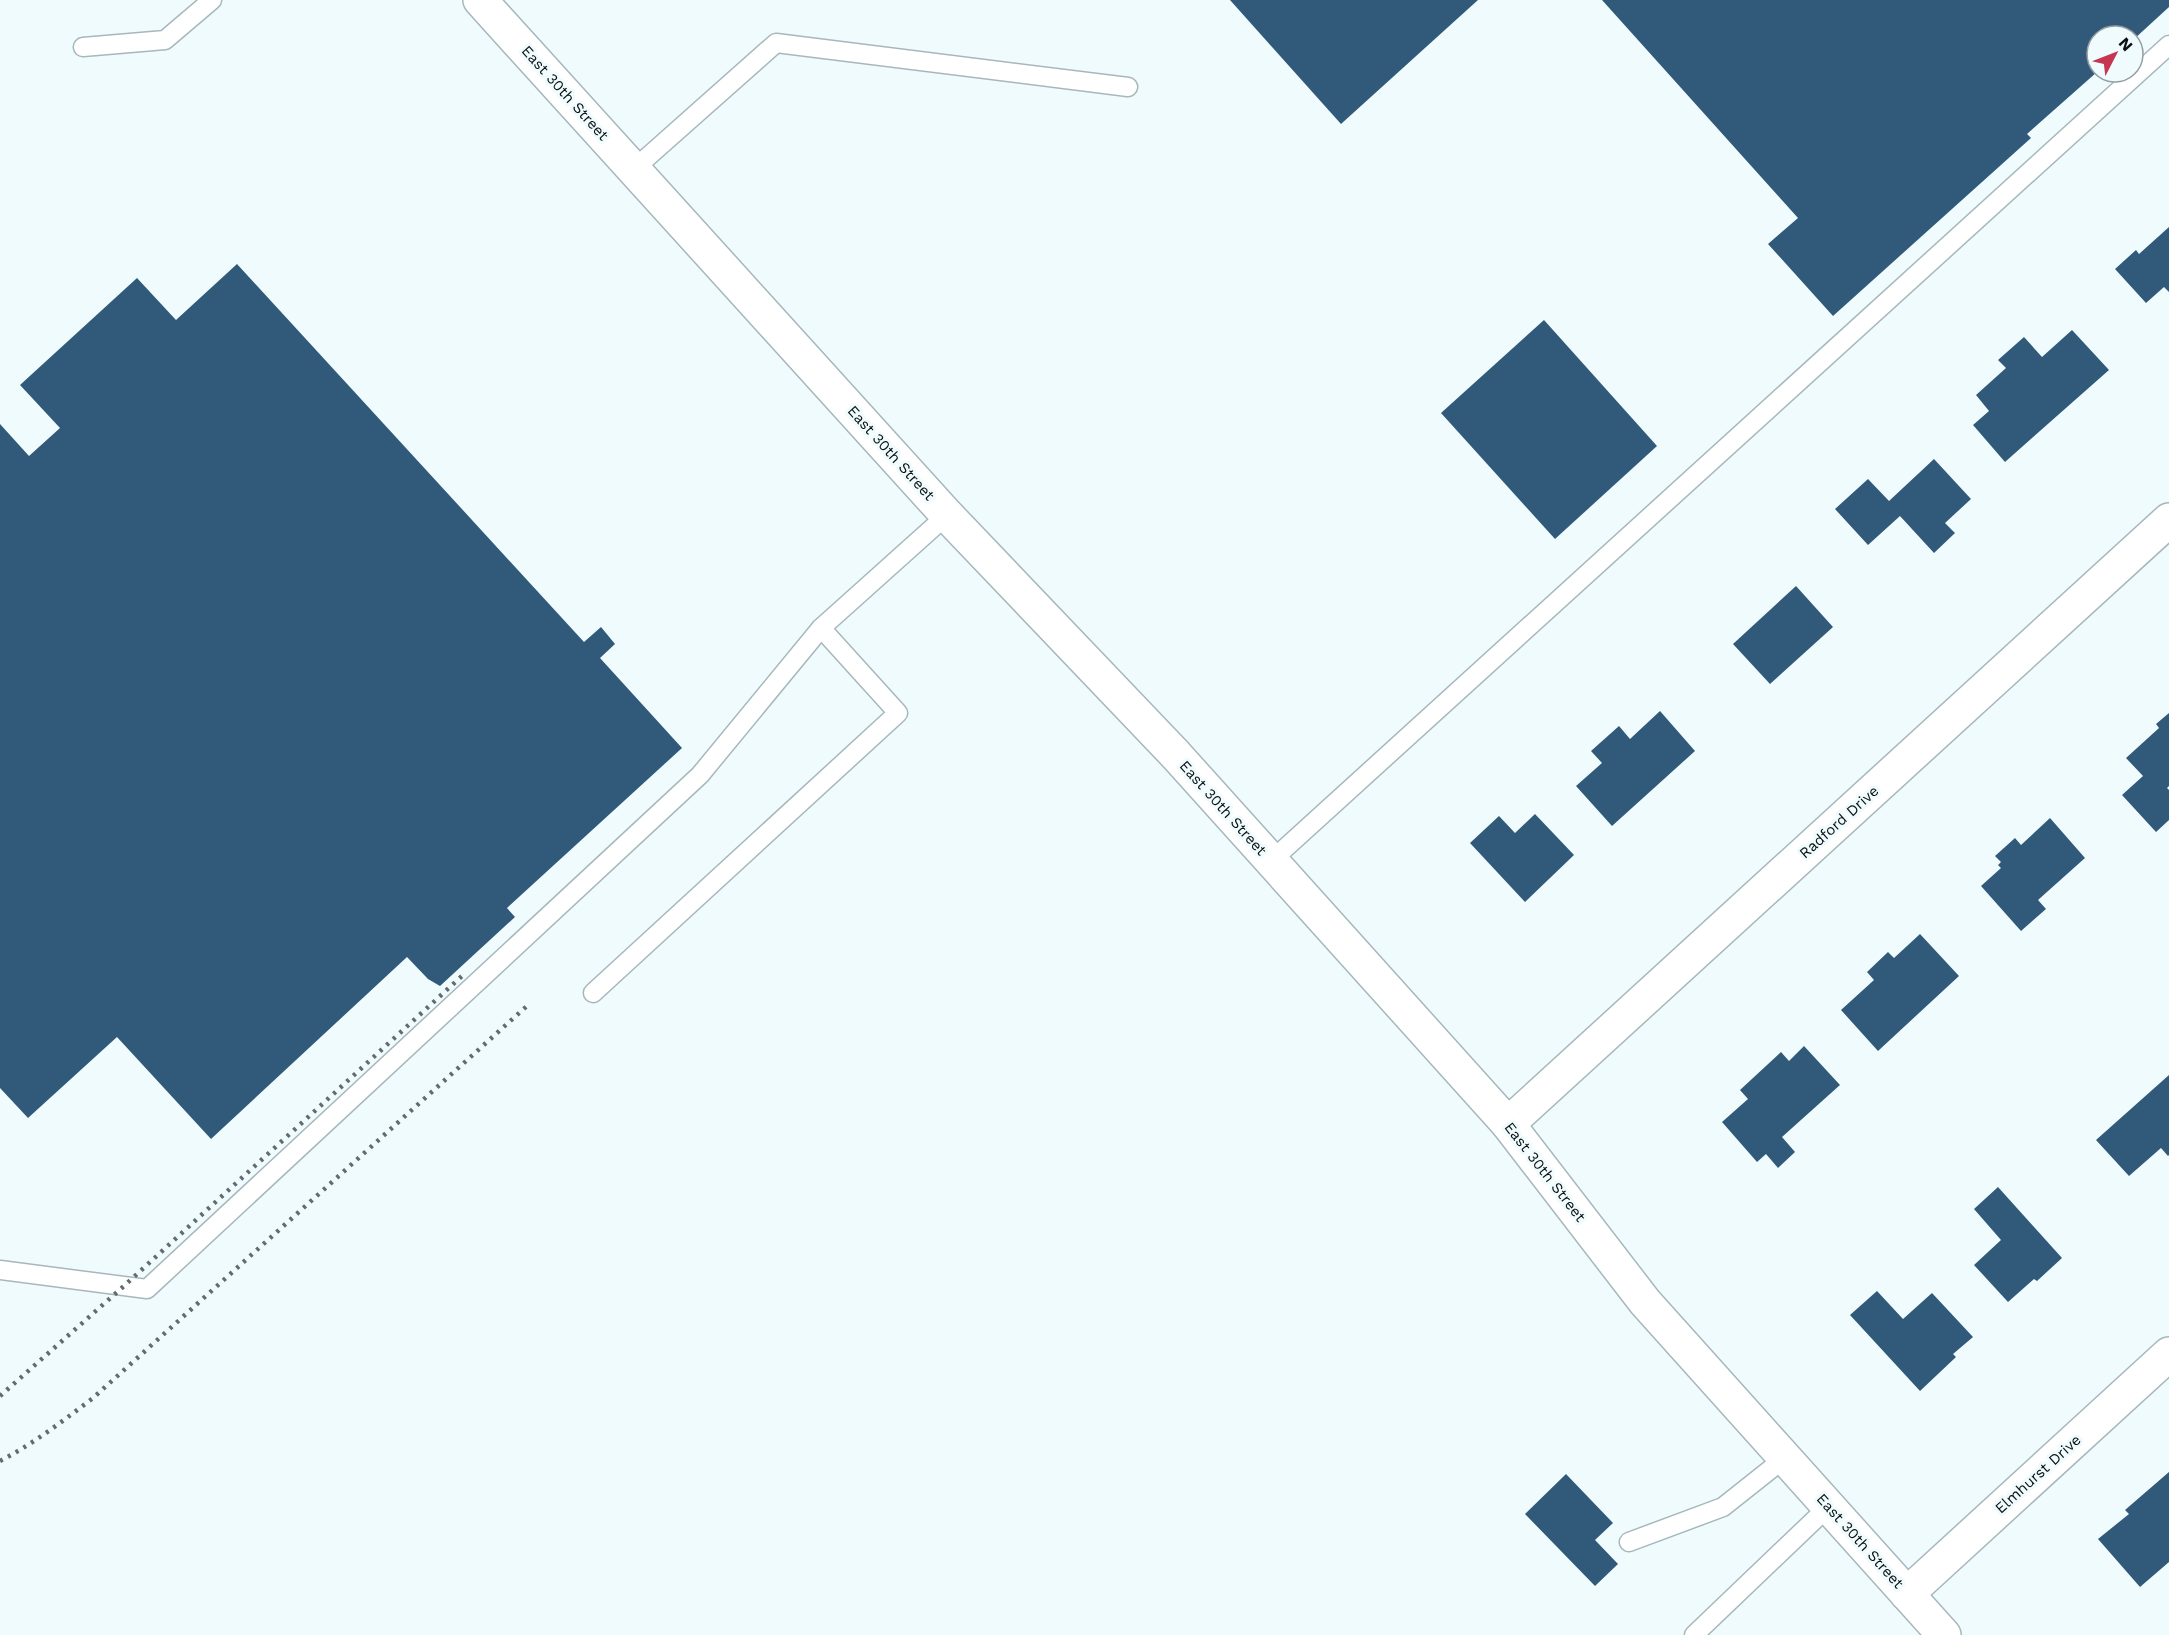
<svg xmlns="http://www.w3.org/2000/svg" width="2169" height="1635" viewBox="0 0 2169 1635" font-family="'Work Sans',sans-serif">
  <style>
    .building { fill: #315a7a }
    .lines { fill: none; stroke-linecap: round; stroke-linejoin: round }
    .lane-casing { stroke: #a6b8bc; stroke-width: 21 }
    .street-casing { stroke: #a6b8bc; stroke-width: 36 }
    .secondary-casing { stroke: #a6b8bc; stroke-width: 36 }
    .lane { stroke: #fff; stroke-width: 18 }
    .street { stroke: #fff; stroke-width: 33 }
    .secondary { stroke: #fff; stroke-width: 33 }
    .rail { stroke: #626b6d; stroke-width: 4.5; stroke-dasharray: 3 6; stroke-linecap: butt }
    .labels { text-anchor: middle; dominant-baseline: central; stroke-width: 6; stroke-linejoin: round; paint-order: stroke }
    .street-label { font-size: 15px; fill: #0a1112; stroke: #f0fbfe }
  </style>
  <rect width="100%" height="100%" fill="#f0fbfe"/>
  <!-- building -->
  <g class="building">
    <polygon points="1230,0 1478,0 1341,124"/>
    <polygon points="1602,0 2169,0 2169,7 2133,40 2133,36 2097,36 2097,72 2027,134 2031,138 1833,316 1768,244 1798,218"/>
    <polygon points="2169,227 2169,292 2164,287 2146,303 2115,269 2136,250 2139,254"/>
    <polygon points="237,264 584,642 601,627 615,644 600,658 682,748 507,908 515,917 440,986 428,979 407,957 211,1139 117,1037 28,1118 0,1088 0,424 29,456 60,428 20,385 137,278 176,320"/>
    <polygon points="1544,320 1657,446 1555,539 1441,413"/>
    <polygon points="2072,330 2109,370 2005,462 1973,425 1989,411 1976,395 2006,368 1998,360 2024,337 2042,357"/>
    <polygon points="1934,459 1971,499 1945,523 1955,533 1934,553 1900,516 1868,545 1835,509 1868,479 1889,501"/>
    <polygon points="1796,586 1833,627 1770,684 1733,644"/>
    <polygon points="1660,711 1695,751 1612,826 1576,786 1602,763 1591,751 1619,726 1630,739"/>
    <polygon points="2169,713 2169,786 2167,788 2169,790 2169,820 2156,832 2122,795 2143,776 2126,758 2159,728 2156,724"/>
    <polygon points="1535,814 1574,855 1525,902 1470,843 1499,816 1515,833"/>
    <polygon points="2050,818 2085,858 2038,900 2046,909 2021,931 1981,886 2001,868 1998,865 2001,862 1995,856 2015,838 2021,845"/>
    <polygon points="1920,934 1959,976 1878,1051 1841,1010 1874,980 1867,972 1888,952 1894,958"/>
    <polygon points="1804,1046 1840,1085 1782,1137 1795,1152 1778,1168 1766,1154 1757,1162 1722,1122 1748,1099 1740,1090 1781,1052 1789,1061"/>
    <polygon points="2169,1075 2169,1155 2168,1156 2161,1148 2129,1176 2096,1140"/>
    <polygon points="1998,1187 2062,1258 2037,1281 2034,1279 2008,1302 1974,1265 2001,1240 1974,1209"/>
    <polygon points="1877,1291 1903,1319 1932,1293 1973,1337 1953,1354 1956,1357 1920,1391 1850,1315"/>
    <polygon points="2169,1472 2169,1562 2140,1587 2098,1539 2129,1514 2125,1510"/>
    <polygon points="1566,1474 1613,1523 1595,1540 1618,1564 1595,1586 1525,1514"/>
  </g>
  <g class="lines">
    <!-- lane casing -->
    <g class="lane-casing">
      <g id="lane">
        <polyline points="83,47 165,40 212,0"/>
        <polyline points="634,169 776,43 1128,87"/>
        <polyline points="1271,861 2169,45"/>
        <polyline points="593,993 898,713 821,628"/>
        <polyline points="0,1270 147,1289 700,775 821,628 947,515"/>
        <polyline points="1629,1542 1723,1507 1786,1457"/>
        <polyline points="1694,1635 1829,1506"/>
      </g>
    </g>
    <!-- street casing -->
    <g class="street-casing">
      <g id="street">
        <polyline points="1508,1124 2169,520"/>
        <polyline points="1907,1594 2169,1354"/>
      </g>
    </g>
    <!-- secondary casing -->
    <g class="secondary-casing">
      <polyline id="secondary" points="480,0 947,515 1176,755 1508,1124 1645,1302 1944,1635"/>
    </g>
    <!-- lane -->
    <use href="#lane" class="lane"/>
    <!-- street -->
    <use href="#street" class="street"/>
    <!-- secondary -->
    <use href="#secondary" class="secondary"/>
    <!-- rail -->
    <g class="rail">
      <polyline points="0,1396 124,1286 463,975"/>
      <path d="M0 1461C33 1444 63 1421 93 1398L528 1005"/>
    </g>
  </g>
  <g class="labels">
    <!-- street labels -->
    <g class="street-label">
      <text transform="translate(565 93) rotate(48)">East 30th Street</text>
      <text transform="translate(891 453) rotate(48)">East 30th Street</text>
      <text transform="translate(1223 808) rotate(48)">East 30th Street</text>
      <text transform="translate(1839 822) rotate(-42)">Radford Drive</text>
      <text transform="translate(1545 1172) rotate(52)">East 30th Street</text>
      <text transform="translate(2038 1474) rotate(-42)">Elmhurst Drive</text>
      <text transform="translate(1860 1541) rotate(48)">East 30th Street</text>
    </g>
  </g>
  <!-- north arrow -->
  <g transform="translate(2115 54) rotate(48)"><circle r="28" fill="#f0fbfe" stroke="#949da0" stroke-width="1.5"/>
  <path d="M0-4.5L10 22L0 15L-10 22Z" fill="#c63651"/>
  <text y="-9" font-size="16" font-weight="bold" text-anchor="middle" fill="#0a1112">N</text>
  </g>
</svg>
